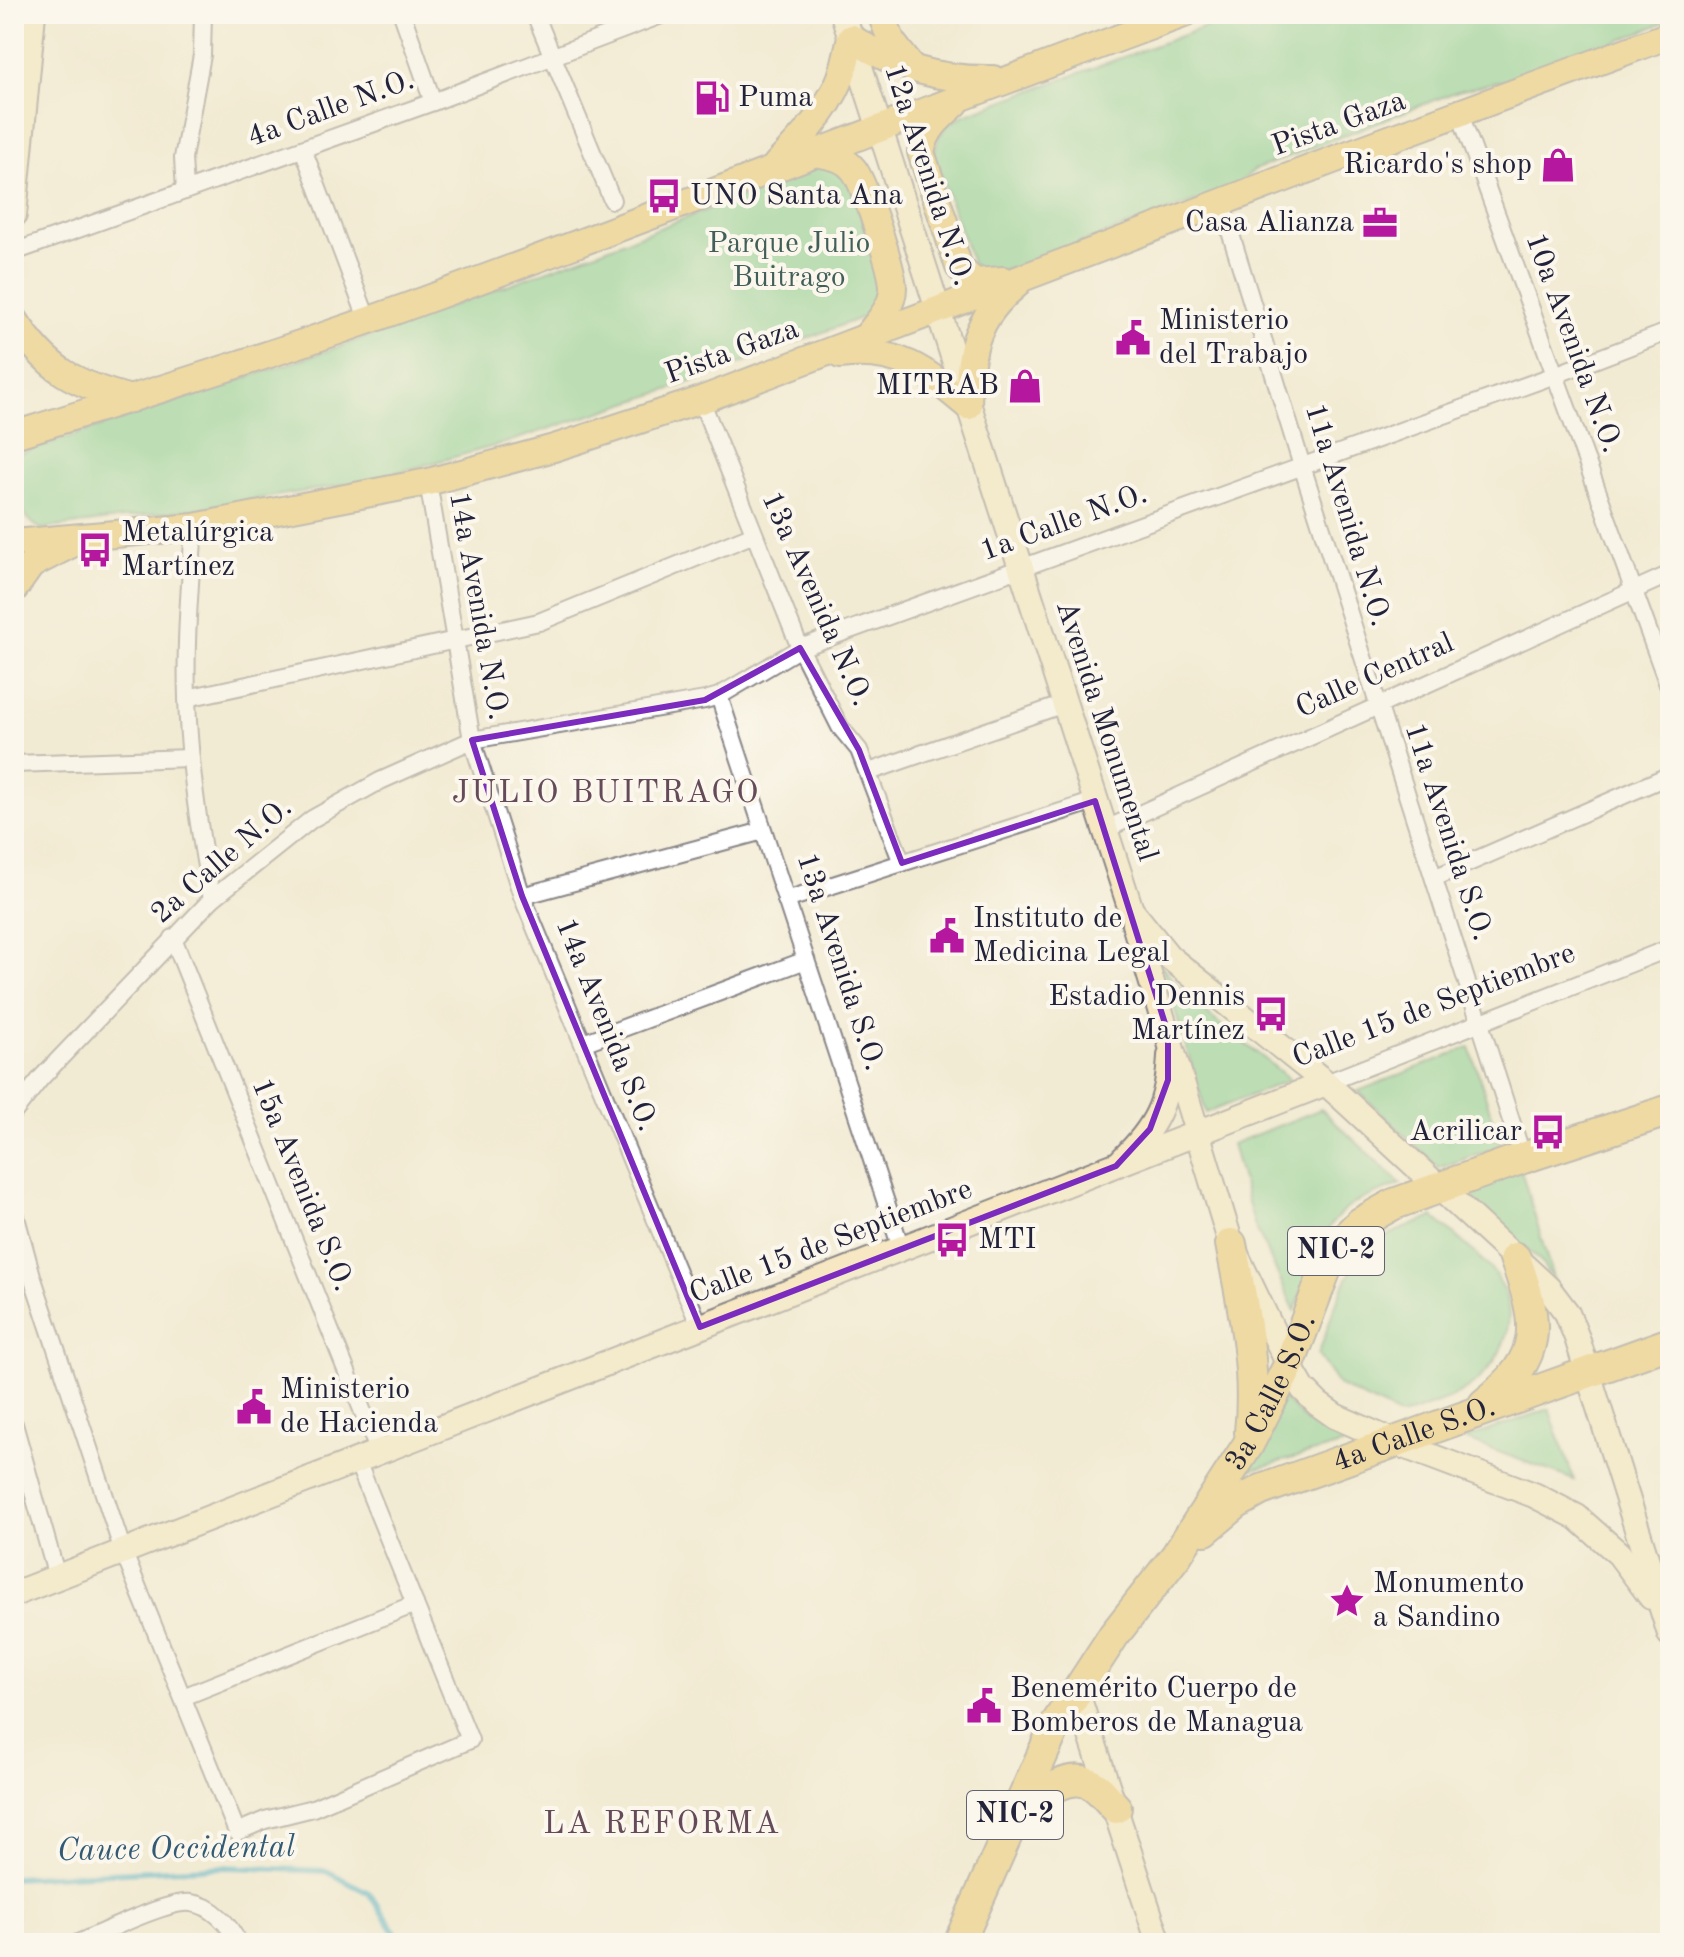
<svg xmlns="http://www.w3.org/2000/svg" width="1684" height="1957" viewBox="0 0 1684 1957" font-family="'Old Standard TT',serif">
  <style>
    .green { fill: #7dce90; stroke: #507866; stroke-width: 2 }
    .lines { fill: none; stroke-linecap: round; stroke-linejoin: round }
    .stream { stroke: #4bafca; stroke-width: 6 }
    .street-casing { stroke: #8a8688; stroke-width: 20 }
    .secondary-casing { stroke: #8a8688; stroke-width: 28 }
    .primary-casing { stroke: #8a8688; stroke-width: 30 }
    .highway-casing { stroke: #8a8688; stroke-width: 34 }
    .street { stroke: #fff; stroke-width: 16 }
    .secondary { stroke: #f7e8c3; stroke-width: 24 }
    .primary { stroke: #eac669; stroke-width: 26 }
    .highway { stroke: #eac669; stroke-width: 30 }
    .marked { fill: none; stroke: #7b2cbf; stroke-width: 6; stroke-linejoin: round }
    .labels { text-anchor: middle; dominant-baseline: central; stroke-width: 8; stroke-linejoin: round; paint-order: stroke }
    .shield { fill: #fbf7ec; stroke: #636270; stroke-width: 2 }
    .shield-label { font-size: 28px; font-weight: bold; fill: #22223b }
    .poi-label { font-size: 30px; fill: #22223b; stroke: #fbf7ec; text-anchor: start }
    .street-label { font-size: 30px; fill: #22223b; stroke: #fbf7ec }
    .park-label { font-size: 30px; fill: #425e59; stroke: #fbf7ec }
    .neighbourhood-label { font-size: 32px; letter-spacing: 2px; fill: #654b59; stroke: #fbf7ec }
    .water-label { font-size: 32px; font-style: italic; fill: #325a74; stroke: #fbf7ec }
  </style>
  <rect width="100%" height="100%" fill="#fbf7ec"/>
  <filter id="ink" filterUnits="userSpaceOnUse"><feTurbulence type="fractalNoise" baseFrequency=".0125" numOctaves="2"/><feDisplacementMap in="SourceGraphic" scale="16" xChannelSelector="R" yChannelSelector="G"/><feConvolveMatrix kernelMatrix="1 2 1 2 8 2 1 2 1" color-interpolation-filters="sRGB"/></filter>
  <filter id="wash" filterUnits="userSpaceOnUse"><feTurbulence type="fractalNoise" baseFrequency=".006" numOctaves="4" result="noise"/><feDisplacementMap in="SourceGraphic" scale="32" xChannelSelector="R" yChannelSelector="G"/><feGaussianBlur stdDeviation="1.8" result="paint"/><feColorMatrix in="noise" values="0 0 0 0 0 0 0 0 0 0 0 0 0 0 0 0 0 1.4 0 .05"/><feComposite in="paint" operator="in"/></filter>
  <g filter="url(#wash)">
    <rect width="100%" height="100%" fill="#f2ebd4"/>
    <!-- green -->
    <g class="green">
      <polygon points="1241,14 1670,14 1670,20 1523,80 1496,82 1458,91 1254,170 1234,188 998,273 983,273 972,263 934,156 939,136 949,124 964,115"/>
      <path d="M826 164 845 173 888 290 874 313 683 385 502 444 363 482 200 508 41 529C11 512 19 485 18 454L350 343 594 253Z"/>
      <path d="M1161 964C1195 1013 1246 1041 1290 1080L1206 1113Z"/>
      <polygon points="1470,1047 1501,1146 1439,1168 1358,1091"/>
      <path d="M1321 1109 1401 1184C1383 1191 1365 1196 1349 1207 1317 1229 1308 1276 1295 1311L1254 1224 1232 1144Z"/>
      <polygon points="1521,1170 1554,1281 1539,1260 1463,1191"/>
      <path d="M1434 1217C1451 1233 1485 1259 1497 1277 1526 1321 1497 1376 1454 1396 1437 1404 1418 1410 1401 1416L1339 1386 1318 1355C1333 1316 1343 1263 1381 1240 1397 1229 1416 1224 1434 1217Z"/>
      <polygon points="1283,1398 1306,1421 1356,1441 1250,1470"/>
      <polygon points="1549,1409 1574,1480 1464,1439"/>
    </g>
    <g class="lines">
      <!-- stream -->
      <polyline class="stream" points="14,1878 224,1867 326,1871 369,1893 402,1943"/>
    </g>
  </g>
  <g filter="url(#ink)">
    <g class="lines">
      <!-- street casing -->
      <g class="street-casing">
        <g id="street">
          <polyline points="402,14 433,102"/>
          <polyline points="535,14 612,200"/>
          <polyline points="1460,114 1670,690"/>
          <polyline points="303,149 368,321"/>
          <polyline points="185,191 183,158 202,55 203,14"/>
          <polyline points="1221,202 1302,466 1523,1158"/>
          <polyline points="14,252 433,102 664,14"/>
          <polyline points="701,400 800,648 840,727 859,750 902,863"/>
          <polyline points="428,482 472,740 522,896 700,1327"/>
          <path d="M194 527C190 584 185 641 187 698 189 766 199 832 212 899"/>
          <polyline points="719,696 901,1248"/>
          <polyline points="187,698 539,622 754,534"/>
          <polyline points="14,764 190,758"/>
          <polyline points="869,772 1064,704"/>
          <polyline points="1104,830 1670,574"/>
          <polyline points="1434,878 1670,775"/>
          <polyline points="522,896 763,831"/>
          <polyline points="786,900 1095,801"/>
          <polyline points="173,938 379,1452"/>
          <polyline points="583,1043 806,960"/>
          <polyline points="1326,1083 1670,948"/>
          <polyline points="14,1112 41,1078 212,899 312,819 380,781 472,740 705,700 719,696 800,648 1555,375 1670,331"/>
          <polyline points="14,1210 32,1276 123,1551 237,1832 265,1820 313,1808 470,1740 357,1461"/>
          <polyline points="14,1424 57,1577"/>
          <polyline points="183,1697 415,1604"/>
          <path d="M78 1943C102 1933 168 1900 191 1903 212 1905 230 1925 238 1943"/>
        </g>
      </g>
      <!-- secondary casing -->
      <g class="secondary-casing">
        <g id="secondary">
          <polyline points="843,14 1131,910 1169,957 1326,1083 1548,1288 1567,1313 1577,1338 1670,1634"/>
          <polyline points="14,215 33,14"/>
          <polyline points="1134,924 1231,1244 1289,1365 1303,1389 1318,1404 1335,1416 1396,1443 1534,1495 1577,1517 1619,1554 1651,1597"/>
          <path d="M1122 1160C1156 1127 1168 1103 1170 1056"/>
          <polyline points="14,1594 1326,1083"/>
          <polyline points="1076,1690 1159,1943"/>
        </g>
      </g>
      <!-- primary casing -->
      <g class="primary-casing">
        <g id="primary">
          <polyline points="881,14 892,42 913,69"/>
          <path d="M955 104C938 119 926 129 921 152L959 267 974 282 1003 280"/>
          <path d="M815 153C830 156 844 157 854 170 865 185 893 270 893 288 893 307 877 323 866 337"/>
          <path d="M777 164C800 140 826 112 839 82 845 68 847 52 851 38 898 68 937 80 993 79"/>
          <path d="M14 319C47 370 74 384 131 399"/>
          <path d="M840 355C899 348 925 370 968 406"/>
          <path d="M968 406C969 354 973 320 1016 285"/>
          <path d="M14 435C159 390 305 345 447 292 694 202 938 104 1184 14"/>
          <polyline points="14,543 194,527 428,482 554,448 701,400 1346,155 1670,35"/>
          <polyline points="14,589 31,565 70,545"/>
        </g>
      </g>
      <!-- highway casing -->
      <g class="highway-casing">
        <g id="highway">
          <path d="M1231 1244C1243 1306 1257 1369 1250 1432"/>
          <path d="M1484 1404C1545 1356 1539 1324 1515 1258"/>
          <path id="s1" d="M1205 1530 1236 1504 1261 1490 1670 1343"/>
          <path d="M1019 1816C1039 1798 1070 1765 1098 1789 1104 1794 1110 1802 1116 1808"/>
          <path id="s2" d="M959 1943 1056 1724 1114 1635 1176 1556 1248 1445 1289 1365 1327 1266 1344 1239 1360 1223 1394 1204 1523 1158 1670 1110"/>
        </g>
      </g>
      <!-- street -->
      <use href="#street" class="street"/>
      <!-- secondary -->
      <use href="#secondary" class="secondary"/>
      <!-- primary -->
      <use href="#primary" class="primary"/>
      <!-- highway -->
      <use href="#highway" class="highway"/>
    </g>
  </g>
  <!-- marked area -->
  <path d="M0 0H1684V1957H0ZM800 648 859 750 902 863 1095 801 1168 1033V1080L1150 1129 1116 1166 700 1327 522 896 472 740 705 700Z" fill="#f2ebd4" fill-opacity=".55" fill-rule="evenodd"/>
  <path class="marked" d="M800 648 859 750 902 863 1095 801 1168 1033V1080L1150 1129 1116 1166 700 1327 522 896 472 740 705 700Z"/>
  <!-- icons -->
  <defs>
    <g id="fuel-bare" transform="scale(2.76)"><path d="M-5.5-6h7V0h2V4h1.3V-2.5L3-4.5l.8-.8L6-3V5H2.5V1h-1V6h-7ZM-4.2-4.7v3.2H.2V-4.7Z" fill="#b5179e" stroke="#fbf7ec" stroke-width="2.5" paint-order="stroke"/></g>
    <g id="shop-bare" transform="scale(2.76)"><path d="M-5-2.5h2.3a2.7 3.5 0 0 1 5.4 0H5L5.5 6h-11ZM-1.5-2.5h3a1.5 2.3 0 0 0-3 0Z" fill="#b5179e" stroke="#fbf7ec" stroke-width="2.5" paint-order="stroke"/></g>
    <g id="bus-bare" transform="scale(2.76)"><path d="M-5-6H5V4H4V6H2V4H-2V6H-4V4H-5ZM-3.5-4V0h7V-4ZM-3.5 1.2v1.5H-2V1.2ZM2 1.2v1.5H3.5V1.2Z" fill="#b5179e" stroke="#fbf7ec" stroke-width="2.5" paint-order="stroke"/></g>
    <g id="office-bare" transform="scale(2.76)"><path d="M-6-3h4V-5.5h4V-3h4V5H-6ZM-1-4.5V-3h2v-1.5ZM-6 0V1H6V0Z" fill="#b5179e" stroke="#fbf7ec" stroke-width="2.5" paint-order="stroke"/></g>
    <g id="civic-bare" transform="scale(2.76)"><path d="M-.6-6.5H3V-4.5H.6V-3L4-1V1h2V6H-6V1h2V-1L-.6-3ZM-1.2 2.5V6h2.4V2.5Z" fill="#b5179e" stroke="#fbf7ec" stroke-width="2.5" paint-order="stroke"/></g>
    <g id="sight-bare" transform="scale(2.76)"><path d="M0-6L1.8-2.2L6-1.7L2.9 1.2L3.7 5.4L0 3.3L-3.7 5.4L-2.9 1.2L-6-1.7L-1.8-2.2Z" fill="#b5179e" stroke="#fbf7ec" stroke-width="2.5" paint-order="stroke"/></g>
  </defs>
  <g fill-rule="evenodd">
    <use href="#fuel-bare" x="712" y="98"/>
    <use href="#shop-bare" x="1558" y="165"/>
    <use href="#bus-bare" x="664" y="196"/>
    <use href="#office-bare" x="1380" y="223"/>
    <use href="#civic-bare" x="1133" y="338"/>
    <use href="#shop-bare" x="1025" y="386"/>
    <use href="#bus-bare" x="95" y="550"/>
    <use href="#civic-bare" x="947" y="936"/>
    <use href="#bus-bare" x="1271" y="1014"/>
    <use href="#bus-bare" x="1548" y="1132"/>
    <use href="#bus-bare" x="952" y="1240"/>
    <use href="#civic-bare" x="254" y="1407"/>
    <use href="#sight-bare" x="1347" y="1601"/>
    <use href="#civic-bare" x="984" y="1706"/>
  </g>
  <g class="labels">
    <!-- shield labels -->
    <g class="shield">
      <rect x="1288" y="1227" width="96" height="48" rx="6"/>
      <rect x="967" y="1791" width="96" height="48" rx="6"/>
    </g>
    <g class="shield-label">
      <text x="1336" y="1251">NIC-2</text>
      <text x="1015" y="1815">NIC-2</text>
    </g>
    <!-- poi labels -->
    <g class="poi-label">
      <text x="738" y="98">Puma</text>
      <text x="1532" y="165" text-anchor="end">Ricardo's shop</text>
      <text x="690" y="196">UNO Santa Ana</text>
      <text x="1354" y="223" text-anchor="end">Casa Alianza</text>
      <text x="1159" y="321">Ministerio<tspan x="1159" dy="34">del Trabajo</tspan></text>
      <text x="999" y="386" text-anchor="end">MITRAB</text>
      <text x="121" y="533">Metalúrgica<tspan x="121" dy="34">Martínez</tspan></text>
      <text x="973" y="919">Instituto de<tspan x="973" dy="34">Medicina Legal</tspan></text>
      <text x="1245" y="997" text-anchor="end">Estadio Dennis<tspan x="1245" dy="34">Martínez</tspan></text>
      <text x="1522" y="1132" text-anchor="end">Acrilicar</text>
      <text x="978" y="1240">MTI</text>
      <text x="280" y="1390">Ministerio<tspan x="280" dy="34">de Hacienda</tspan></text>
      <text x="1373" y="1584">Monumento<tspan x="1373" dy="34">a Sandino</tspan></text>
      <text x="1010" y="1689">Benemérito Cuerpo de<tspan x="1010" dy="34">Bomberos de Managua</tspan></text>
    </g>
    <!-- street labels -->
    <g class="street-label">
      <text transform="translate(331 109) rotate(-20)">4a Calle N.O.</text>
      <text transform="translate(1339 124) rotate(-20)">Pista Gaza</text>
      <text transform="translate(928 175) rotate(72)">12a Avenida N.O.</text>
      <text transform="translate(1573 343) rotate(70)">10a Avenida N.O.</text>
      <text transform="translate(732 352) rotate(-20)">Pista Gaza</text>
      <text transform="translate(1347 515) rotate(73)">11a Avenida N.O.</text>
      <text transform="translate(1064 523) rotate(-20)">1a Calle N.O.</text>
      <text transform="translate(816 599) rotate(66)">13a Avenida N.O.</text>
      <text transform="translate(478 606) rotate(80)">14a Avenida N.O.</text>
      <text transform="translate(1375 676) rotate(-24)">Calle Central</text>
      <text transform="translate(1106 731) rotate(72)">Avenida Monumental</text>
      <text transform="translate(1448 832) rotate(72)">11a Avenida S.O.</text>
      <text transform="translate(222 861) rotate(-41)">2a Calle N.O.</text>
      <text transform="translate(840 962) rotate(72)">13a Avenida S.O.</text>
      <text transform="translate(1434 1006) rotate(-21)">Calle 15 de Septiembre</text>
      <text transform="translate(606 1025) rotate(68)">14a Avenida S.O.</text>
      <text transform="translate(302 1185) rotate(68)">15a Avenida S.O.</text>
      <text transform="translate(831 1242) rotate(-21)">Calle 15 de Septiembre</text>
      <text stroke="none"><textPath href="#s2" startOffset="636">3a Calle S.O.</textPath></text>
      <text stroke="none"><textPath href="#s1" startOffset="232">4a Calle S.O.</textPath></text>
    </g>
    <!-- park labels -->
    <g class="park-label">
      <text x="789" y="244">Parque Julio<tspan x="789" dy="34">Buitrago</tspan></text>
    </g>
    <!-- neighbourhood labels -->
    <g class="neighbourhood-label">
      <text x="606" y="794">JULIO BUITRAGO</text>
      <text x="662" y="1825">LA REFORMA</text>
    </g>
    <!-- water labels -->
    <g class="water-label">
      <text transform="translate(176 1850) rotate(-1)">Cauce Occidental</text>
    </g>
  </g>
  <!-- margin -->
  <rect width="1684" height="1957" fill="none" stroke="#fbf7ec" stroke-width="48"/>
</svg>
